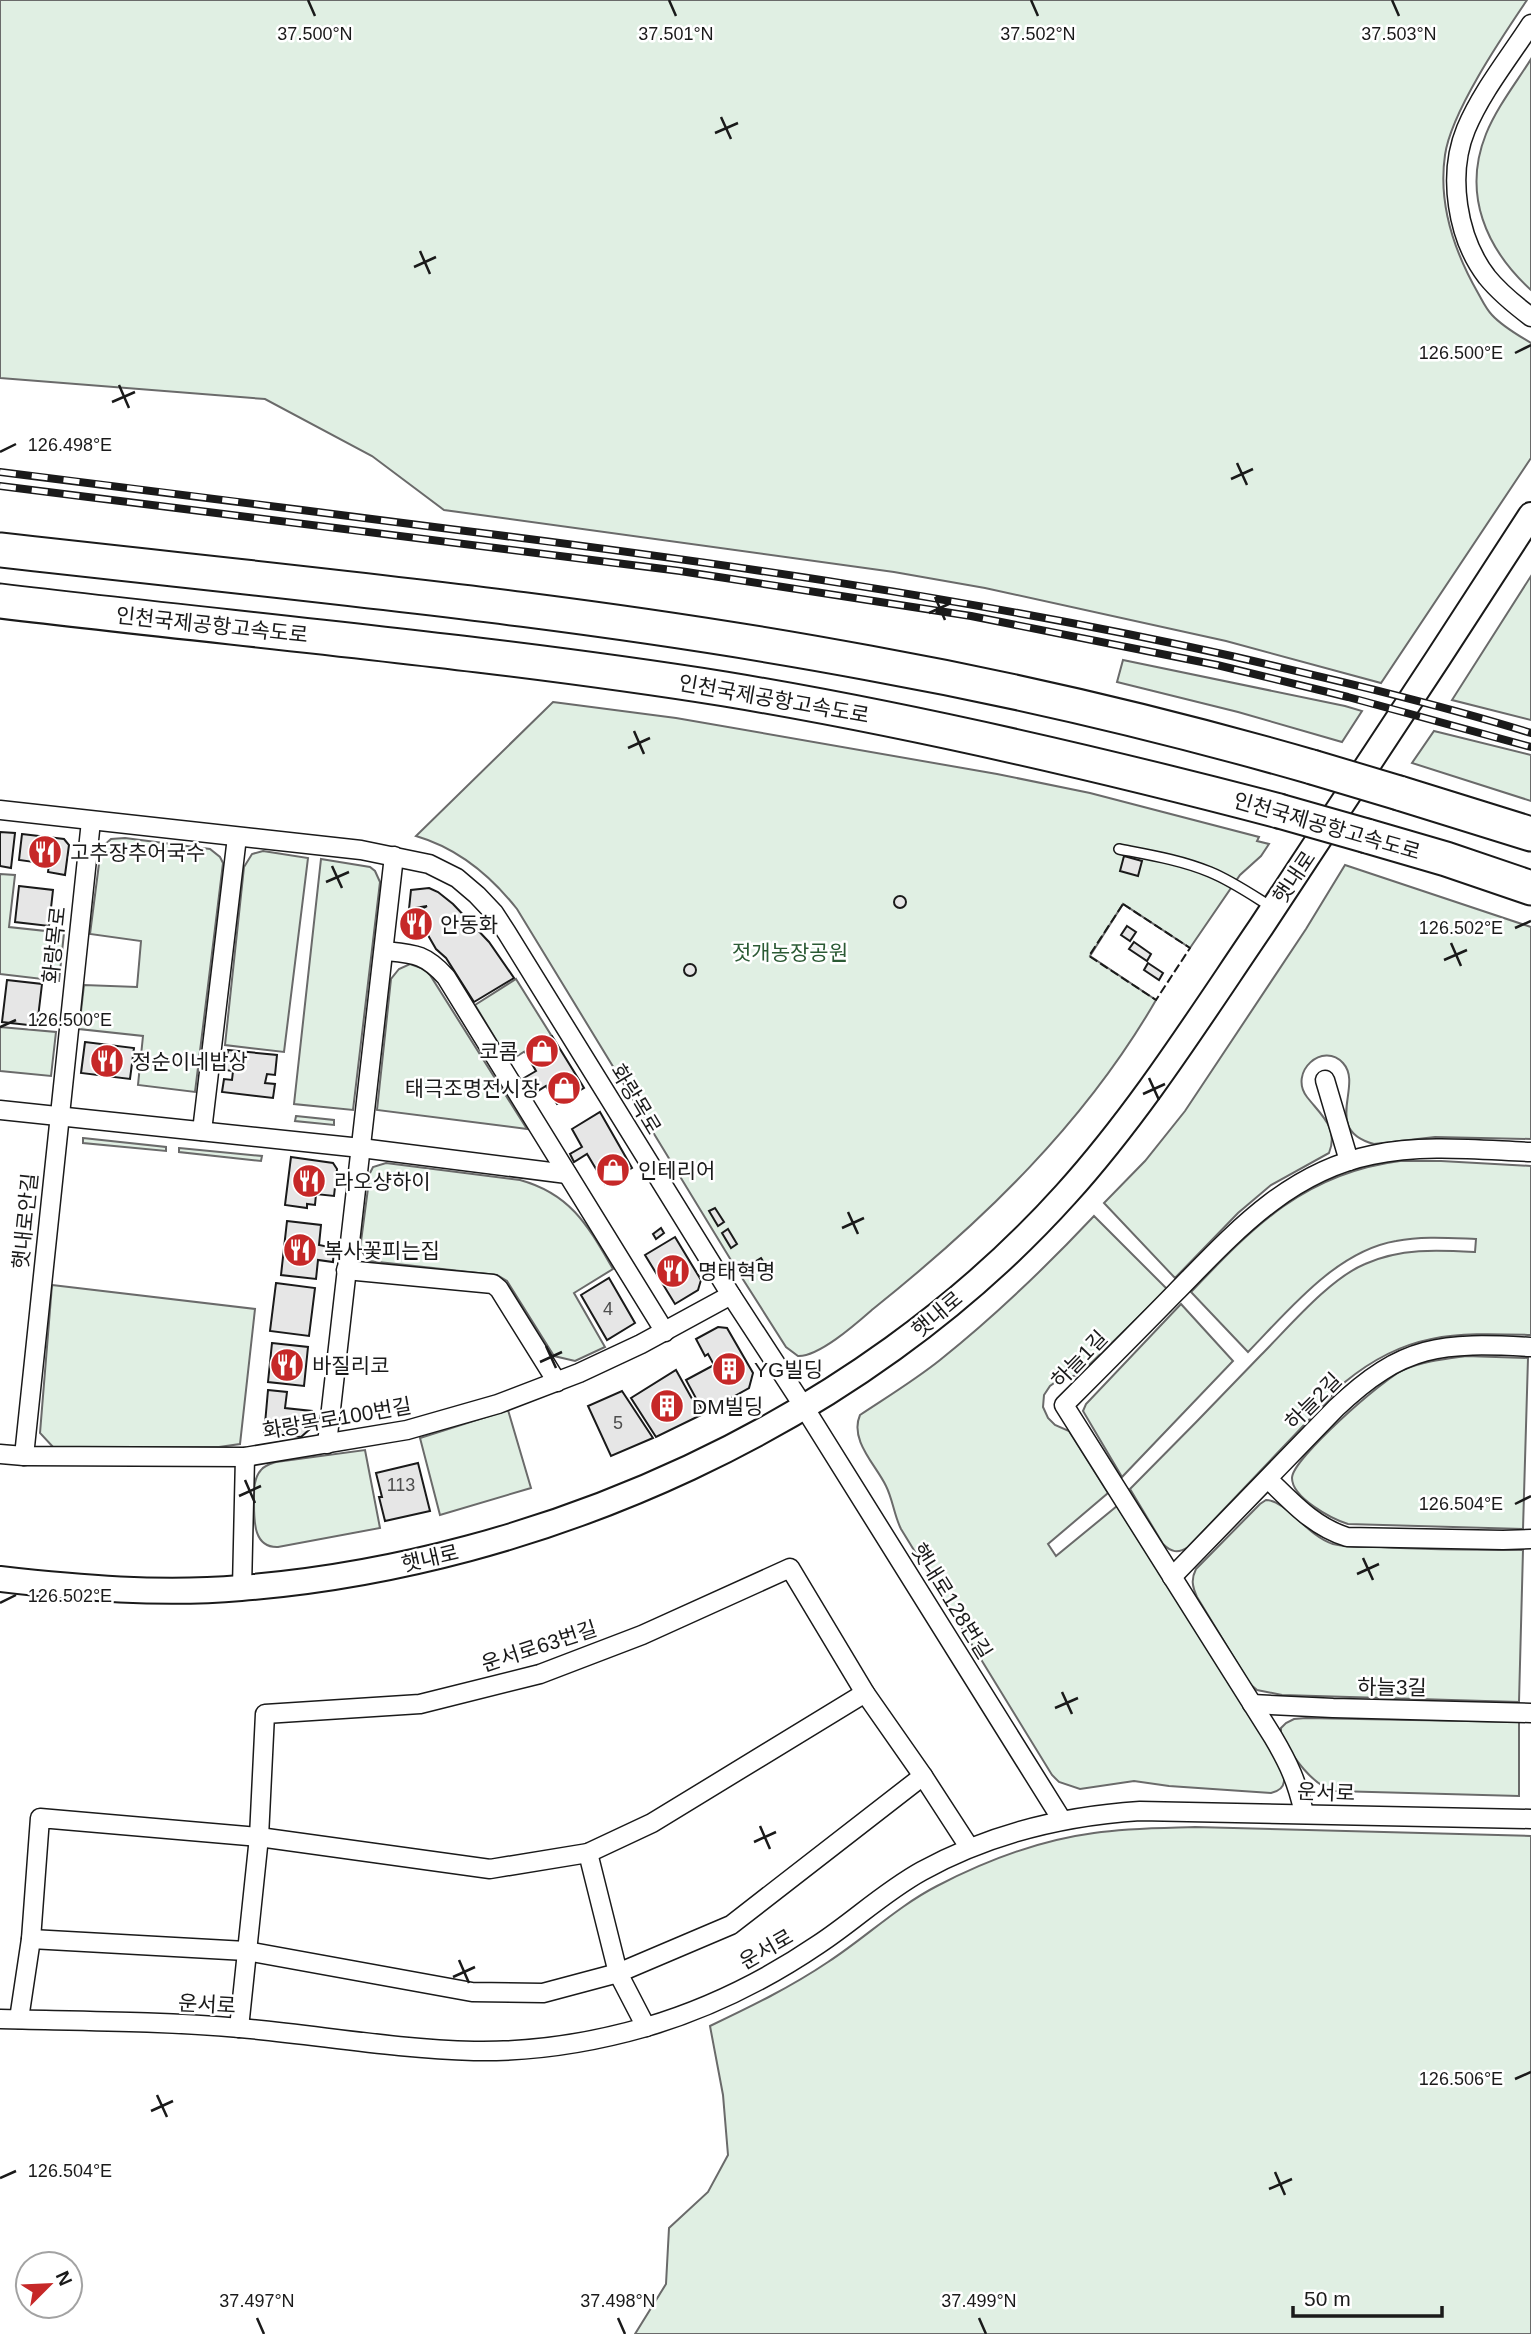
<svg xmlns="http://www.w3.org/2000/svg" width="1531" height="2334" viewBox="0 0 1531 2334" font-family="Arial,'Noto Sans KR',sans-serif">
  <style>
    .green { fill: #e0efe3; stroke: #6a6a6a; stroke-width: 2 }
    .building { fill: #e6e6e6; stroke: #1a1a1a; stroke-width: 2 }
    .lines { fill: none; stroke-linecap: round; stroke-linejoin: round }
    .service-casing { stroke: #1a1a1a; stroke-width: 12 }
    .minor-casing { stroke: #1a1a1a; stroke-width: 21 }
    .secondary-casing { stroke: #1a1a1a; stroke-width: 28 }
    .motorway-casing { stroke: #1a1a1a; stroke-width: 37 }
    .service { stroke: #fff; stroke-width: 9 }
    .minor { stroke: #fff; stroke-width: 18 }
    .secondary { stroke: #fff; stroke-width: 24 }
    .motorway { stroke: #fff; stroke-width: 33 }
    .rail-casing { stroke: #1a1a1a; stroke-width: 8 }
    .rail { stroke: #fff; stroke-width: 5; stroke-dasharray: 16; stroke-linecap: butt }
    .motorway-bridge-casing { stroke: #1a1a1a; stroke-width: 37; stroke-linecap: butt }
    .motorway-bridge { stroke: #fff; stroke-width: 33 }
    .fence { stroke: #1a1a1a; stroke-width: 2; stroke-dasharray: 9 3.5; stroke-linecap: butt }
    .ticks { fill: none; stroke: #1a1a1a; stroke-width: 2.5 }
    .labels { text-anchor: middle; dominant-baseline: central; stroke-width: 5; stroke-linejoin: round; paint-order: stroke }
    .number-label { font-size: 18px; fill: #4d4d4d }
    .street-label { font-size: 21px; fill: #1a1a1a; stroke: #fff }
    .poi-label { font-size: 21px; fill: #1a1a1a; stroke: #fff; text-anchor: start }
    .park-label { font-size: 21px; fill: #2b5a34; stroke: #fff }
    .ticks-label { font-size: 18px; text-anchor: middle; fill: #1a1a1a; stroke: #fff; stroke-width: 5; stroke-linejoin: round; paint-order: stroke }
  </style>
  <rect width="100%" height="100%" fill="#fff"/>
  <!-- green -->
  <g class="green">
    <path d="M0 0H1527C1502 37 1451 112 1445 155 1438 203 1454 251 1478 293 1482 300 1486 309 1492 315 1503 327 1518 335 1531 343V458L1381 683 1226 641 985 588 894 572 444 510 372 456 265 399 0 378Z"/>
    <path d="M1531 59V290C1486 249 1462 194 1486 134 1497 107 1516 83 1531 59Z"/>
    <polygon points="1531,576 1531,720 1452,700"/>
    <polygon points="1123,660 1345,706 1362,711 1342,742 1238,712 1117,682"/>
    <path d="M553 702 676 718 997 774 1090 793 1259 837 1257 841 1269 844 1261 856 1240 875 1190 948 1123 904 1090 956 1156 1000C1085 1123 983 1221 873 1309 857 1323 819 1357 798 1356L786 1347 737 1270 517 909C491 876 457 848 416 836Z"/>
    <polygon points="1434,731 1531,755 1531,801 1412,763"/>
    <polygon points="125,838 210,849 220,857 223,863 195,1092 138,1085 143,1036 79,1029 84,985 137,987 141,941 90,934 101,848 111,839"/>
    <polygon points="263,851 308,858 284,1052 225,1045 244,867 252,854"/>
    <polygon points="321,859 370,867 375,871 380,882 353,1110 294,1104"/>
    <path d="M1345 865 1531 927V1139L1435 1137 1374 1144C1321 1130 1364 1086 1343 1063 1323 1041 1288 1072 1307 1097 1321 1115 1339 1128 1329 1153L1271 1185 1238 1213 1175 1278 1104 1203 1145 1161 1185 1111 1306 929Z"/>
    <polygon points="0,874 15,875 9,927 64,933 59,981 0,974"/>
    <polygon points="410,964 424,969 430,975 527,1129 377,1110 391,979 399,969"/>
    <polygon points="516,979 551,1035 509,1061 475,1005"/>
    <polygon points="0,1027 56,1032 51,1076 0,1071"/>
    <polygon points="296,1116 334,1120 334,1125 295,1121"/>
    <polygon points="83,1138 166,1147 166,1151 83,1143"/>
    <polygon points="179,1148 262,1156 261,1161 179,1152"/>
    <path d="M1400 1161H1441L1531 1166V1335C1455 1333 1407 1331 1345 1382L1188 1547C1178 1554 1171 1552 1163 1544L1130 1489C1174 1445 1218 1400 1261 1355 1289 1327 1329 1279 1365 1264 1401 1248 1437 1250 1475 1252L1476 1239C1449 1238 1422 1236 1396 1241 1336 1251 1288 1311 1248 1352L1191 1292C1254 1226 1305 1173 1400 1161Z"/>
    <path d="M386 1163 520 1180C571 1194 588 1226 613 1269L574 1293 605 1347 575 1361 554 1356 507 1281 497 1275 369 1261 360 1249 370 1173 373 1167Z"/>
    <path d="M1094 1216 1167 1289 1080 1374 1057 1381 1050 1386 1044 1395 1043 1407 1048 1418 1055 1425 1069 1431 1108 1493 1048 1544 1056 1556 1117 1506 1279 1762C1285 1776 1289 1789 1271 1793L1169 1786 1134 1781 1080 1789 1059 1782 1052 1775 901 1529C894 1515 893 1500 886 1486 876 1465 849 1440 860 1415 887 1397 915 1380 940 1360 995 1316 1046 1267 1094 1216Z"/>
    <polygon points="52,1285 255,1309 240,1444 219,1447 53,1447 40,1433"/>
    <polygon points="1181,1304 1233,1361 1122,1477 1083,1411 1086,1404"/>
    <path d="M1466 1356 1528 1358 1523 1529 1348 1524C1332 1519 1292 1498 1292 1478 1292 1459 1383 1379 1403 1370 1423 1361 1444 1359 1466 1356Z"/>
    <polygon points="508,1410 531,1488 440,1515 420,1438"/>
    <path d="M365 1450 380 1528 278 1547C254 1548 254 1522 254 1504 254 1492 253 1479 261 1470 265 1465 270 1464 276 1462Z"/>
    <path d="M1266 1500C1286 1500 1307 1536 1333 1544 1348 1548 1365 1547 1381 1547 1428 1550 1475 1550 1523 1550L1519 1702 1282 1695 1257 1690 1250 1684 1197 1597C1192 1586 1191 1579 1196 1569L1260 1504Z"/>
    <path d="M1306 1718 1519 1722V1796L1335 1791C1312 1786 1293 1756 1281 1737V1728L1286 1723 1294 1719Z"/>
    <path d="M1195 1827 1531 1836V2334H635L666 2284 669 2228 708 2192 728 2155 723 2095 710 2026C750 2007 791 1987 828 1962 865 1938 898 1906 937 1886 985 1861 1041 1840 1094 1833 1127 1828 1161 1828 1195 1827Z"/>
  </g>
  <!-- building -->
  <g class="building">
    <polygon points="0,832 15,833 11,868 0,866"/>
    <polygon points="22,834 64,839 69,845 65,875 48,872 49,864 19,860"/>
    <polygon points="1124,856 1142,861 1138,876 1120,871"/>
    <polygon points="19,886 53,890 49,926 15,922"/>
    <polygon points="429,888 438,892 453,904 489,942 514,978 474,1002 446,958 436,949 425,930 415,936 405,918 427,906 409,909 411,890"/>
    <circle cx="900" cy="902" r="6"/>
    <polygon points="1127,926 1136,932 1130,941 1121,935"/>
    <polygon points="1134,942 1151,954 1147,961 1129,949"/>
    <polygon points="1148,963 1163,973 1159,980 1144,970"/>
    <circle cx="690" cy="970" r="6"/>
    <polygon points="7,980 42,984 37,1026 2,1022"/>
    <polygon points="552,1036 584,1088 557,1104 546,1086 533,1094 524,1078 536,1071 525,1052"/>
    <polygon points="85,1042 134,1048 130,1079 81,1073"/>
    <polygon points="228,1050 277,1055 275,1075 267,1074 265,1083 275,1084 273,1098 222,1092 224,1079 232,1080 233,1071 225,1070"/>
    <polygon points="600,1112 632,1168 605,1184 587,1154 574,1162 570,1154 582,1147 572,1129"/>
    <polygon points="291,1157 333,1163 337,1169 334,1196 316,1194 315,1205 307,1204 307,1208 285,1205"/>
    <polygon points="715,1208 724,1222 718,1226 709,1211"/>
    <polygon points="287,1221 321,1225 319,1245 334,1248 333,1262 318,1260 316,1279 281,1275"/>
    <polygon points="661,1228 664,1233 656,1239 653,1234"/>
    <polygon points="728,1229 737,1244 731,1248 722,1233"/>
    <polygon points="675,1237 701,1280 698,1290 675,1304 645,1255"/>
    <polygon points="761,1258 766,1266 748,1277 743,1269"/>
    <polygon points="609,1278 635,1323 607,1340 581,1295"/>
    <polygon points="276,1283 315,1288 309,1336 270,1331"/>
    <polygon points="718,1327 727,1328 753,1373 749,1388 704,1413 686,1380 714,1365 708,1354 705,1356 696,1339"/>
    <polygon points="272,1343 308,1347 304,1386 268,1382"/>
    <polygon points="676,1370 701,1415 656,1437 631,1398"/>
    <polygon points="268,1390 287,1392 285,1408 312,1411 310,1429 301,1437 275,1434 275,1436 264,1435"/>
    <polygon points="622,1391 653,1438 611,1456 588,1406"/>
    <polygon points="418,1463 430,1511 385,1521 379,1497 382,1497 376,1473"/>
  </g>
  <g class="lines">
    <!-- service casing -->
    <g class="service-casing">
      <path id="service" d="M1119 849C1150 855 1181 860 1210 872 1232 881 1252 895 1273 908"/>
    </g>
    <!-- minor casing -->
    <g class="minor-casing">
      <g id="minor">
        <path d="M1531 24C1509 58 1482 91 1466 129 1447 175 1457 238 1487 277 1500 293 1515 305 1531 317"/>
        <polyline points="0,810 361,850 429,864 457,878 477,895 494,913 507,933 731,1295 804,1407 1062,1820"/>
        <path d="M385 951C415 954 425 954 446 977L665 1332"/>
        <polyline points="1325,1080 1349,1161"/>
        <polyline points="0,1110 361,1148 567,1174"/>
        <polyline points="202,1131 237,837"/>
        <polyline points="346,1270 493,1284 499,1289 557,1382"/>
        <polyline points="327,1444 394,856"/>
        <polyline points="0,1454 24,1456 245,1457 407,1430 498,1404 579,1373 641,1344 731,1295"/>
        <polyline points="24,1456 91,821"/>
        <path d="M1268 1479C1293 1503 1314 1527 1347 1537L1503 1540 1531 1539"/>
        <path d="M1172 1577 1336 1408C1403 1344 1442 1342 1531 1347"/>
        <polyline points="242,1588 245,1457"/>
        <polyline points="1252,1704 1333,1708 1531,1713"/>
        <path d="M1304 1813C1297 1782 1289 1764 1273 1737L1064 1405C1101 1368 1139 1330 1176 1292 1234 1233 1288 1172 1372 1155 1424 1144 1479 1150 1531 1152"/>
        <polyline points="588,1853 618,1973 646,2027"/>
        <polyline points="31,1939 246,1951 472,1992 543,1993 618,1973 731,1925 923,1776"/>
        <path d="M0 2019C79 2021 161 2021 240 2028 318 2035 395 2049 474 2051 531 2052 590 2043 646 2027 707 2009 766 1980 819 1944 854 1921 884 1892 922 1871 989 1834 1063 1816 1140 1811L1531 1819"/>
        <polyline points="19,2019 31,1939 40,1818 259,1837 490,1869 588,1853 652,1823 865,1693"/>
        <polyline points="239,2028 259,1837 265,1714 420,1704 540,1674 642,1635 790,1568 865,1693 923,1776 969,1847"/>
      </g>
    </g>
    <!-- secondary casing -->
    <g class="secondary-casing">
      <path id="secondary" d="M0 1579C79 1588 161 1595 241 1588 543 1564 861 1422 1066 1194 1140 1112 1199 1018 1261 927 1352 790 1442 653 1531 515"/>
    </g>
    <!-- motorway casing -->
    <g class="motorway-casing">
      <g id="motorway">
        <path d="M0 550C290 583 582 609 869 663 1018 690 1166 725 1312 767"/>
        <path d="M0 601C242 630 485 651 725 689 912 720 1096 763 1279 811"/>
        <polyline points="1399,793 1531,834"/>
        <polyline points="1367,836 1446,859 1531,888"/>
      </g>
    </g>
    <!-- service -->
    <use href="#service" class="service"/>
    <!-- minor -->
    <use href="#minor" class="minor"/>
    <!-- secondary -->
    <use href="#secondary" class="secondary"/>
    <!-- motorway -->
    <use href="#motorway" class="motorway"/>
    <!-- rail casing -->
    <g class="rail-casing">
      <g id="rail">
        <path d="M0 472C150 490 300 510 450 529 714 562 976 599 1236 657 1335 680 1434 703 1531 733"/>
        <polyline points="0,486 680,571 971,616 1217,665 1348,697 1531,747"/>
      </g>
    </g>
    <!-- rail -->
    <use href="#rail" class="rail"/>
    <!-- motorway-bridge casing -->
    <g class="motorway-bridge-casing">
      <g id="motorway-bridge">
        <polyline points="1312,767 1399,793"/>
        <polyline points="1279,811 1367,836"/>
      </g>
    </g>
    <!-- motorway-bridge -->
    <use href="#motorway-bridge" class="motorway-bridge"/>
    <!-- fence -->
    <polygon class="fence" points="1123,904 1190,948 1156,1000 1089,956"/>
  </g>
  <!-- ticks -->
  <path class="ticks" d="M308 0 315 16M669 0 676 16M1031 0 1038 16M1392 0 1399 16M721 117 731 139M715 133 738 123M420 251 430 274M414 267 436 257M1515 353 1531 345M119 385 129 408M112 402 135 392M0 452 16 444M1237 463 1247 485M1231 479 1253 469M935 597 945 620M929 613 951 603M634 731 644 754M628 748 650 738M332 866 342 888M326 882 349 872M1515 928 1531 921M1451 943 1461 966M1444 960 1467 950M0 1027 16 1020M1149 1078 1159 1100M1143 1094 1165 1084M848 1212 858 1234M842 1228 864 1218M546 1346 556 1368M540 1362 562 1352M245 1480 255 1503M239 1496 261 1486M1515 1504 1531 1496M1363 1558 1373 1580M1357 1574 1379 1564M0 1603 16 1595M1062 1692 1072 1714M1055 1708 1078 1698M760 1826 770 1849M754 1842 776 1832M459 1960 469 1983M453 1977 475 1967M1515 2079 1531 2072M157 2095 167 2117M151 2111 173 2101M1275 2172 1285 2195M0 2178 16 2171M1269 2189 1292 2179M257 2318 264 2334M618 2318 625 2334M979 2318 986 2334"/>
  <!-- icons -->
  <defs>
    <g id="restaurant-disc" transform="scale(1.75)"><circle r="9.5" fill="#c62828" stroke="#fff"/><path d="M-5-6h1v4h1v-4h1v4h1v-4h1v5L-1.5 .5V6h-2V.5L-5-1ZM5-6V6H3V1.5H1.5Q1.5-4 5-6Z" fill="#fff"/></g>
    <g id="shop-disc" transform="scale(1.75)"><circle r="9.5" fill="#c62828" stroke="#fff"/><path d="M-5-2.5h2.3a2.7 3.5 0 0 1 5.4 0H5L5.5 6h-11ZM-1.5-2.5h3a1.5 2.3 0 0 0-3 0Z" fill="#fff"/></g>
    <g id="building-disc" transform="scale(1.75)"><circle r="9.5" fill="#c62828" stroke="#fff"/><path d="M-4-6H4V6H1V3H-1V6H-4ZM-2.5-4.3h1.7v1.8h-1.7ZM.8-4.3h1.7v1.8H.8ZM-2.5-1h1.7V.8h-1.7ZM.8-1h1.7V.8H.8Z" fill="#fff"/></g>
  </defs>
  <g fill-rule="evenodd">
    <use href="#restaurant-disc" x="45" y="852"/>
    <use href="#restaurant-disc" x="416" y="924"/>
    <use href="#shop-disc" x="542" y="1051"/>
    <use href="#restaurant-disc" x="107" y="1061"/>
    <use href="#shop-disc" x="564" y="1088"/>
    <use href="#shop-disc" x="613" y="1170"/>
    <use href="#restaurant-disc" x="309" y="1181"/>
    <use href="#restaurant-disc" x="300" y="1250"/>
    <use href="#restaurant-disc" x="673" y="1271"/>
    <use href="#restaurant-disc" x="287" y="1365"/>
    <use href="#building-disc" x="729" y="1369"/>
    <use href="#building-disc" x="667" y="1406"/>
  </g>
  <g class="labels">
    <!-- number labels -->
    <g class="number-label">
      <text x="608" y="1309">4</text>
      <text x="618" y="1423">5</text>
      <text x="401" y="1485">113</text>
    </g>
    <!-- street labels -->
    <g class="street-label">
      <text transform="translate(212 625) rotate(6)">인천국제공항고속도로</text>
      <text transform="translate(774 699) rotate(10)">인천국제공항고속도로</text>
      <text transform="translate(1327 826) rotate(16)">인천국제공항고속도로</text>
      <text transform="translate(1294 877) rotate(-56)">햇내로</text>
      <text transform="translate(54 945) rotate(-84)">화랑목로</text>
      <text transform="translate(636 1099) rotate(59)">화랑목로</text>
      <text transform="translate(25 1221) rotate(-84)">햇내로안길</text>
      <text transform="translate(937 1314) rotate(-40)">햇내로</text>
      <text transform="translate(1079 1359) rotate(-46)">하늘1길</text>
      <text transform="translate(1313 1401) rotate(-45)">하늘2길</text>
      <text transform="translate(337 1418) rotate(-10)">화랑목로100번길</text>
      <text transform="translate(430 1558) rotate(-13)">햇내로</text>
      <text transform="translate(952 1601) rotate(58)">햇내로128번길</text>
      <text transform="translate(539 1646) rotate(-18)">운서로63번길</text>
      <text transform="translate(1392 1687) rotate(1)">하늘3길</text>
      <text transform="translate(1326 1792) rotate(2)">운서로</text>
      <text transform="translate(766 1949) rotate(-30)">운서로</text>
      <text transform="translate(207 2004) rotate(3)">운서로</text>
    </g>
    <!-- poi labels -->
    <g class="poi-label">
      <text x="70" y="852">고추장추어국수</text>
      <text x="440" y="924">안동화</text>
      <text x="518" y="1051" text-anchor="end">코콤</text>
      <text x="132" y="1061">정순이네밥상</text>
      <text x="540" y="1088" text-anchor="end">태극조명전시장</text>
      <text x="638" y="1170">인테리어</text>
      <text x="334" y="1181">라오샹하이</text>
      <text x="324" y="1250">복사꽃피는집</text>
      <text x="698" y="1271">명태혁명</text>
      <text x="312" y="1365">바질리코</text>
      <text x="754" y="1369">YG빌딩</text>
      <text x="692" y="1406">DM빌딩</text>
    </g>
    <!-- park labels -->
    <g class="park-label">
      <text x="790" y="952">젓개농장공원</text>
    </g>
  </g>
  <g class="ticks-label">
    <text x="676" y="40">37.501°N</text>
    <text x="1399" y="40">37.503°N</text>
    <text x="315" y="40">37.500°N</text>
    <text x="1038" y="40">37.502°N</text>
    <text x="1461" y="359">126.500°E</text>
    <text x="70" y="451">126.498°E</text>
    <text x="1461" y="934">126.502°E</text>
    <text x="70" y="1026">126.500°E</text>
    <text x="1461" y="1510">126.504°E</text>
    <text x="70" y="1602">126.502°E</text>
    <text x="1461" y="2085">126.506°E</text>
    <text x="70" y="2177">126.504°E</text>
    <text x="257" y="2307">37.497°N</text>
    <text x="618" y="2307">37.498°N</text>
    <text x="979" y="2307">37.499°N</text>
  </g>
  <!-- north arrow -->
  <g transform="translate(49 2285) rotate(66)"><circle r="33" fill="#ffffff" stroke="#a3a3a3" stroke-width="2"/>
  <path d="M0-5L12 26L0 18L-12 26Z" fill="#c62828"/>
  <text y="-10" font-size="19" font-weight="bold" text-anchor="middle" fill="#1a1a1a">N</text>
  </g>
  <!-- scale -->
  <path d="M1293 2306v10h149v-10" fill="none" stroke="#1a1a1a" stroke-width="3.5"/>
  <text x="1304" y="2306" font-size="21" fill="#1a1a1a" stroke="#ffffff" stroke-width="5" paint-order="stroke">50 m</text>
</svg>
